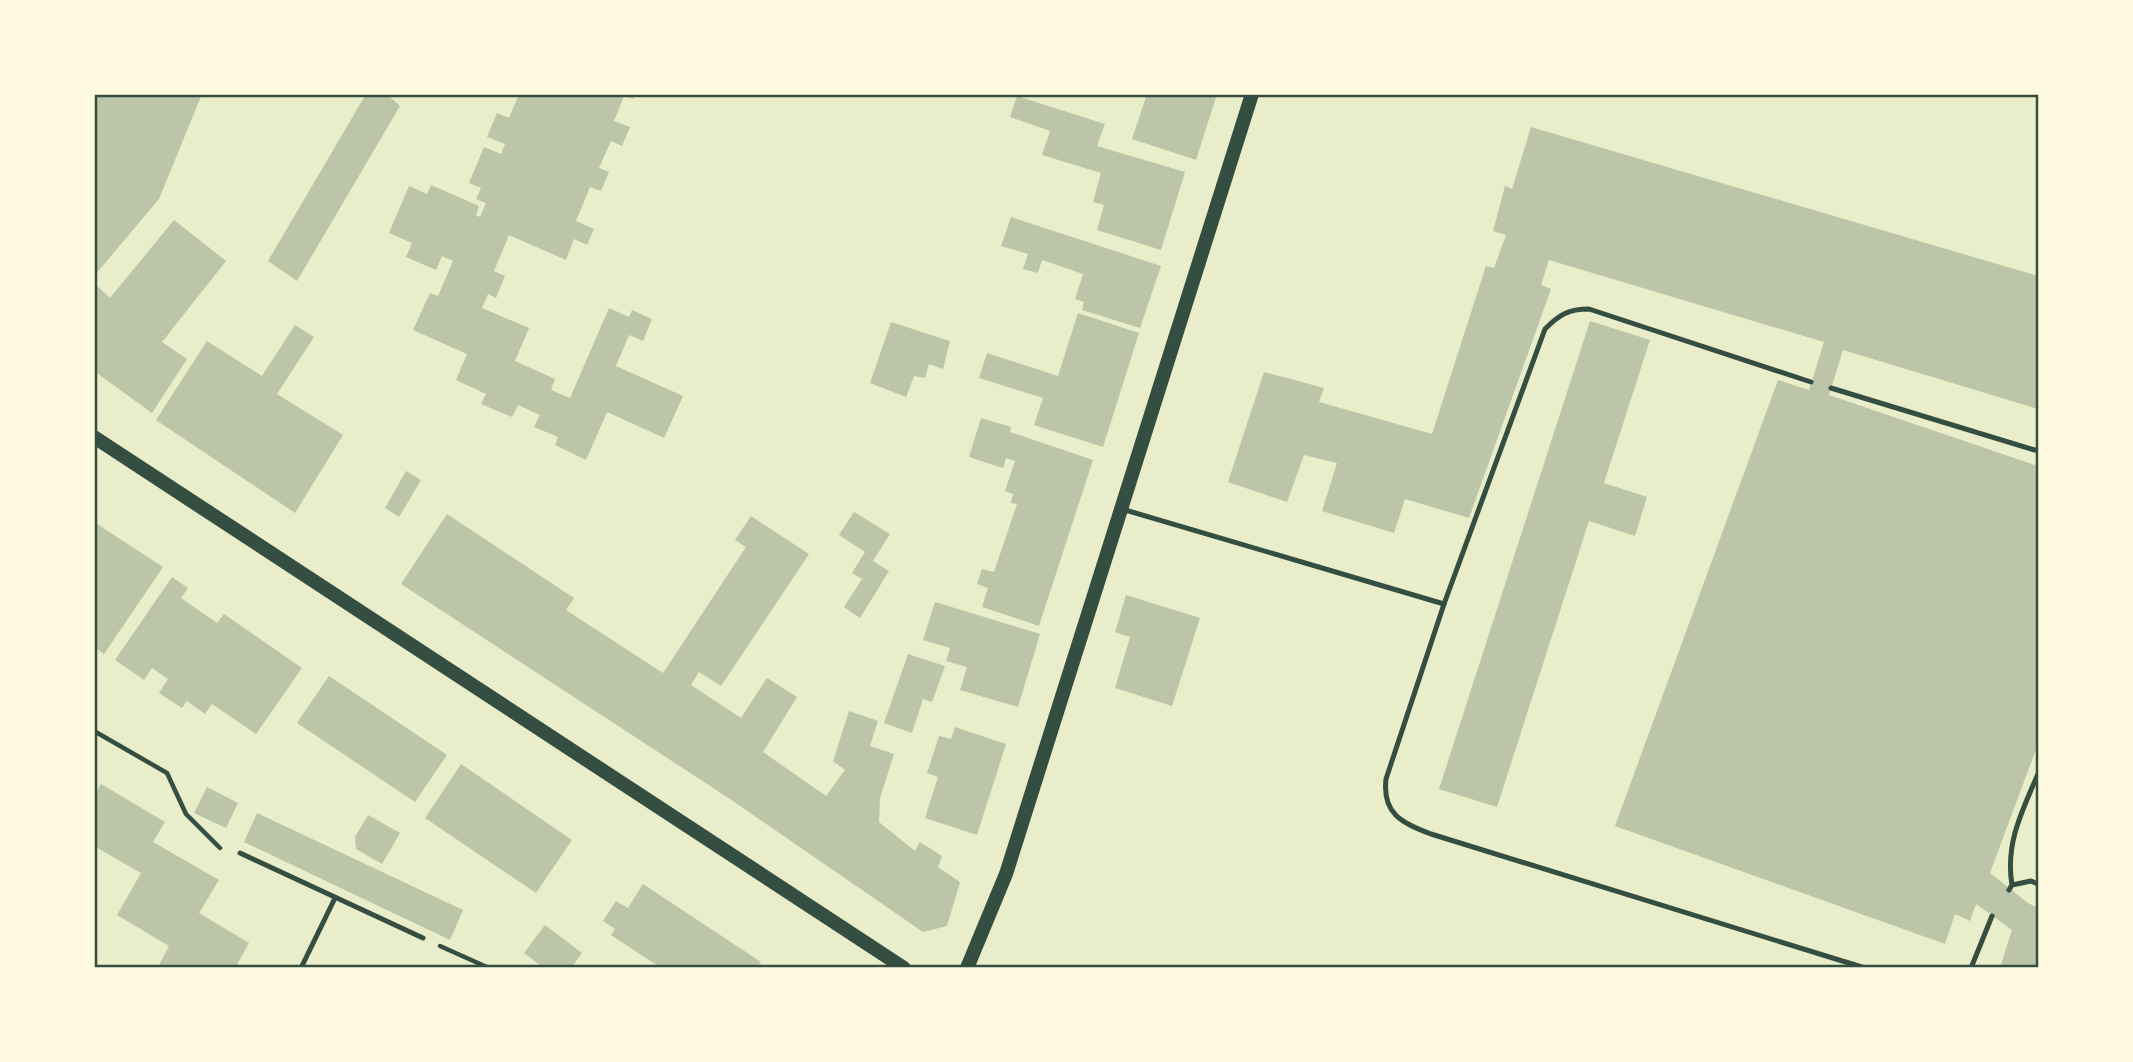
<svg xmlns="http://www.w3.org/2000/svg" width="2133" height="1062" viewBox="0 0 2133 1062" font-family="'Archivo Narrow',sans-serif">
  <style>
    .building { fill: #bcc5a7 }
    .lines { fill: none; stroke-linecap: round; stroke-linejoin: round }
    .path { stroke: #344e41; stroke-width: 4.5 }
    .service { stroke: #344e41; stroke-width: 5 }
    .secondary { stroke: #344e41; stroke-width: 14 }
    .neatline { fill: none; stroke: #344e41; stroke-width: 2.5 }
  </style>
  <rect width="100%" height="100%" fill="#e9edc9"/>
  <!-- building -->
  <g class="building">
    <polygon points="94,94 202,94 159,199 94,276"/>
    <polygon points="366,94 387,94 400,106 297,281 268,261"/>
    <polygon points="519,94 635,94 633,99 624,96 614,121 630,127 622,146 611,141 599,168 609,172 601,191 590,187 576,221 594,229 587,245 574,239 566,260 509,235 494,271 505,276 496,298 488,294 482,308 529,328 515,361 555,379 551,390 570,398 609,308 629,317 632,310 652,319 643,341 629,335 616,366 683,396 664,438 607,412 586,460 555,445 558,437 534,427 540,415 518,405 512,417 481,404 486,394 456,380 467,354 413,330 430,293 438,296 453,261 442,256 436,270 406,257 412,243 389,233 409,186 427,194 431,185 479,206 476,215 480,217 486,203 476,199 481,188 469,183 484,147 501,154 505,144 487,137 497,113 509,118"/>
    <polygon points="1147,94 1217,94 1196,160 1132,139"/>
    <polygon points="1017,96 1105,124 1097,146 1185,172 1161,250 1097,230 1104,205 1093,202 1101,173 1042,155 1050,131 1010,117"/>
    <polygon points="1531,127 2038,276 2038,409 1843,350 1829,395 2038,466 2038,744 1990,873 2028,903 2038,908 2038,968 2000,968 2012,930 1976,904 1970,921 1955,914 1945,944 1615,826 1778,380 1809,390 1824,342 1549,260 1541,285 1551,289 1469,518 1405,499 1394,533 1322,511 1337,463 1304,455 1287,502 1228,482 1264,372 1324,388 1319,402 1432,434 1486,266 1494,268 1506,235 1493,231 1505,186 1512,189"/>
    <polygon points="1011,217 1161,266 1140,328 1082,310 1084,302 1075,299 1083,274 1042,260 1038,273 1023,269 1028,254 1001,246"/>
    <polygon points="174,220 226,261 162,342 187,359 152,413 94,371 94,283 110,298"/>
    <polygon points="1078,313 1139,333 1103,447 1034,425 1043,398 979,378 987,353 1058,376"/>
    <polygon points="1590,321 1650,340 1604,483 1647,497 1635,536 1589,521 1497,807 1439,789"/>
    <polygon points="891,322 950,341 943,369 929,364 925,378 914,376 906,397 870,383"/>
    <polygon points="295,325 314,337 277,394 343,435 295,513 156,420 207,341 262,376"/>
    <polygon points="981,418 1011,427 1010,432 1093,460 1039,626 982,607 988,588 977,584 982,569 994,572 1017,504 1011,503 1013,494 1005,491 1015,461 1006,458 1003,468 969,457"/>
    <polygon points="406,471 421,480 399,517 385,508"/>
    <polygon points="854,512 890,534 873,561 889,571 860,618 844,607 862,579 852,573 865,552 839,535"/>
    <polygon points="447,514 574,598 566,610 663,673 746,547 735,540 751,516 809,554 721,686 699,672 691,685 741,718 767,678 797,697 763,752 826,796 845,770 833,761 849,711 878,721 870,746 894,754 880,798 879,822 915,851 920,842 942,856 938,867 960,882 947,926 923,932 730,799 401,584"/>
    <polygon points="94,522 163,567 104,654 94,647"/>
    <polygon points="172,577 188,588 181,598 217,623 224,614 302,668 256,734 212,704 205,714 187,701 182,708 159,693 168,679 152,668 144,680 115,660"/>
    <polygon points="1126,595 1200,618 1172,706 1115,688 1130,637 1115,632"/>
    <polygon points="935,602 1040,634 1018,707 960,690 967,667 946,661 950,648 923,640"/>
    <polygon points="908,654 945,666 932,702 923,699 912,733 884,723"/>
    <polygon points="329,676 447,755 415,802 297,723"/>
    <polygon points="955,727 1006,744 977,835 925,818 938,777 927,773 939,736 951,739"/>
    <polygon points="461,764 572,840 536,893 425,818"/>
    <polygon points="101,784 165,822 153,842 219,880 199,913 249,943 235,968 164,968 159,965 169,946 117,915 141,873 94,846 94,795"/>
    <polygon points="207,787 238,803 226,828 194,813"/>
    <polygon points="257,813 463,910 450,940 244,842"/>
    <polygon points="368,815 400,833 382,864 356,849 355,837"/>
    <polygon points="643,884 761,962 757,968 661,968 611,935 615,929 603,921 616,901 628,908"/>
    <polygon points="545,925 582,953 571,968 544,968 524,953"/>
  </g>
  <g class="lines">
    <!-- path -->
    <g class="path">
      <polyline points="94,731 167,773 186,814 220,848"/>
      <polyline points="440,946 489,968"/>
    </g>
    <!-- service -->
    <g class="service">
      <path d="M1811 382 1589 309C1568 309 1559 315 1545 329L1444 604 1386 779C1382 814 1402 823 1431 834L1865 968"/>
      <polyline points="1831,388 2038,451"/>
      <polyline points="1122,509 1444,604"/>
      <polyline points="240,853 423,938"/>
      <path d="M2012 885C2005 844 2022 811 2038 774"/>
      <polyline points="2009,890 2012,885 2031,881 2038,884"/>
      <polyline points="301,968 335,898"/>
      <polyline points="1971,968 1992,916"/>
    </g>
    <!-- secondary -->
    <g class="secondary">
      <polyline points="94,437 904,968"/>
      <polyline points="967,968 1006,874 1252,94"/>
    </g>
  </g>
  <!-- border -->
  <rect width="2133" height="1062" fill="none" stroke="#fefae0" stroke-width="192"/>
  <rect x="96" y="96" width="1941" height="870" class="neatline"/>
</svg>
